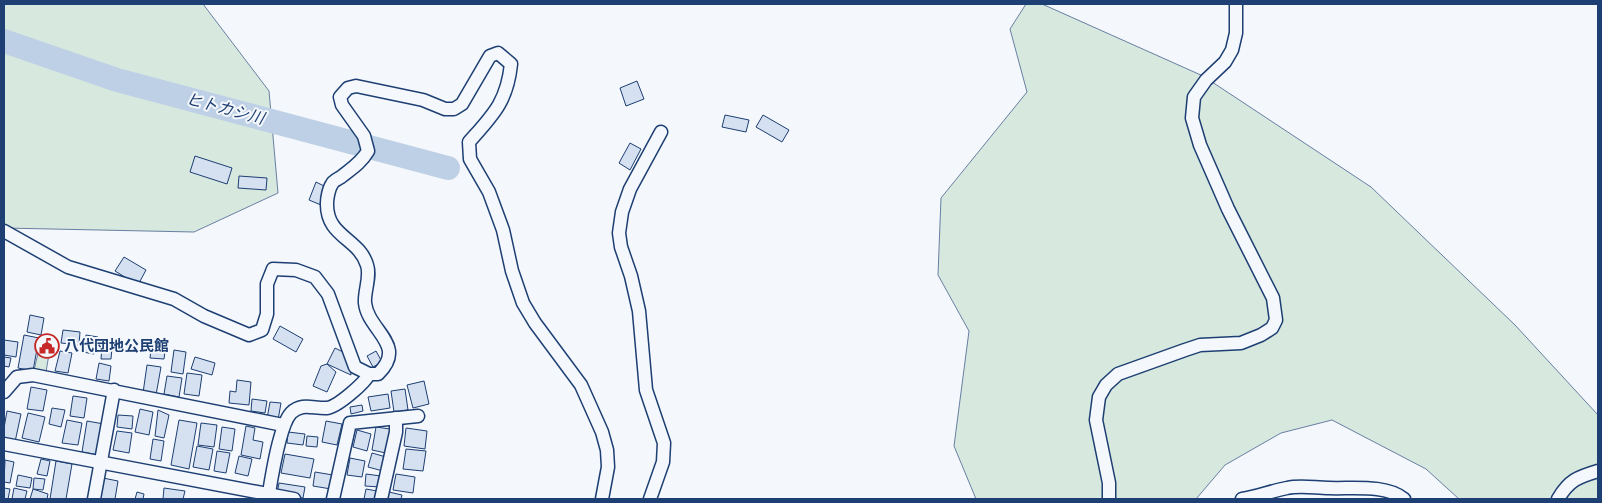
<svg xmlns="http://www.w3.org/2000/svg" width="1602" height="503" viewBox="0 0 1602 503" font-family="'Varela Round','Noto Sans JP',sans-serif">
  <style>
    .green { fill: #d7e8df; stroke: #687fa3 }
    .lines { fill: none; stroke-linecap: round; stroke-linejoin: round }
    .river { stroke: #bed0e5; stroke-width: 24 }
    .building { fill: #d5e0f0; stroke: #1d3f73 }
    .street-casing { stroke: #1d3f73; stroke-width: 15 }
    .street { stroke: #f4f7fb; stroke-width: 12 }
    .labels { text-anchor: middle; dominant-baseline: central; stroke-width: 4; stroke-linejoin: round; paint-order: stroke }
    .poi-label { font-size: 15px; font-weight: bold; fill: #1d3f73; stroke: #f4f7fb; text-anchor: start }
    .water-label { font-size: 16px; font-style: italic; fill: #1d3f73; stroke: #f4f7fb }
  </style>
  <rect width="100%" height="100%" fill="#f4f7fb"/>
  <!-- green -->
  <g class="green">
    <polygon points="4,4 203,4 269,91 278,193 194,232 4,228"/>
    <polygon points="1026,4 1042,4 1203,76 1371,187 1515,325 1598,415 1598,499 1459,499 1426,469 1332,420 1281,433 1225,465 1196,499 976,499 954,446 969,331 938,275 941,198 1027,92 1010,29"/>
    <polygon points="38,353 49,354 45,378 33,375"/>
  </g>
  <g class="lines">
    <!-- river -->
    <polyline class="river" points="4,41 117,80 448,168"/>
  </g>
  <!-- building -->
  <g class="building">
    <polygon points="637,81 644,99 626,106 620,88"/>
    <polygon points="725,115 749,120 746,132 722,127"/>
    <polygon points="763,115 789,130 782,142 756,127"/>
    <polygon points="630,143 641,149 630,170 619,163"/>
    <polygon points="195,156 232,168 227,184 190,172"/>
    <polygon points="239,176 267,178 266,190 238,188"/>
    <polygon points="316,182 324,186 321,205 309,200"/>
    <polygon points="124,257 146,270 138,285 115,271"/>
    <polygon points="30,315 44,318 41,335 27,332"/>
    <polygon points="280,326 303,339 296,352 273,339"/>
    <polygon points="63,330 80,332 79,345 61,343"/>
    <polygon points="24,335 39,338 33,371 18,368"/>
    <polygon points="86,335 98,337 94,354 83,352"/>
    <polygon points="41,339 55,342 52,353 39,351"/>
    <polygon points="4,340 18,342 16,357 4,355"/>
    <polygon points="152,342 166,344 164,359 150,358"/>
    <polygon points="102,347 112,348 111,359 101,359"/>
    <polygon points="335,348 349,355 351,375 327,364"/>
    <polygon points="174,350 186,352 183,374 171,372"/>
    <polygon points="60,351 72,353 68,373 55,371"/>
    <polygon points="376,351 382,362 373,367 367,356"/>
    <polygon points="4,357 11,358 9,367 4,366"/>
    <polygon points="195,357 215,363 212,375 191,369"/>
    <polygon points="99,363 111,366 109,381 96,379"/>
    <polygon points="327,364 336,372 327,392 313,386 321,366"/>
    <polygon points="147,365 161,367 156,395 143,393"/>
    <polygon points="187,373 202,375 199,396 184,394"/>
    <polygon points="167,376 182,378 179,397 164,394"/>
    <polygon points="237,380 251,382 249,405 229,403 230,391 236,392"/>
    <polygon points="424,381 429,404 413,408 407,385"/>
    <polygon points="31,387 47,390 43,411 27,409"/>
    <polygon points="405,389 408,410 394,412 391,391"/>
    <polygon points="388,394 390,408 371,411 368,397"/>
    <polygon points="73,396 87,398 84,418 70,416"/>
    <polygon points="252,399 267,401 265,413 251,411"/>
    <polygon points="270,402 281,403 278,420 267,419"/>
    <polygon points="362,405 363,411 351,414 350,407"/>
    <polygon points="52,408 65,410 61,427 49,424"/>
    <polygon points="140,409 153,412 149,435 135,432"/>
    <polygon points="158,410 169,415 164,438 155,436"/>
    <polygon points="7,411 21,414 15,442 4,439 4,428"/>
    <polygon points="28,413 45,417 39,442 22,438"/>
    <polygon points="118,415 133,416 132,429 117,427"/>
    <polygon points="67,420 82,423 78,445 62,443"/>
    <polygon points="179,420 197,423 189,469 171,465"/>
    <polygon points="87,421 104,424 99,455 82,452"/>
    <polygon points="326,421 342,424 337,445 322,442"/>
    <polygon points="201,423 217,425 214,447 198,445"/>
    <polygon points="246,426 255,428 253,440 263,442 260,459 241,455"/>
    <polygon points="222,427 235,429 232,451 219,449"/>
    <polygon points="376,427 390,429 386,453 372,450"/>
    <polygon points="406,428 427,431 425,449 404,446"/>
    <polygon points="357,430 371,434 367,451 353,447"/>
    <polygon points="117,431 132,433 129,453 113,450"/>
    <polygon points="288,432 305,434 303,445 287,443"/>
    <polygon points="307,436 318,437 317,447 306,446"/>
    <polygon points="153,439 164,441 161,461 150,459"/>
    <polygon points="197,446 213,449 209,470 193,467"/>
    <polygon points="406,449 426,451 423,471 403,469"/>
    <polygon points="217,451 230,453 226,473 214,471"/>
    <polygon points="372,453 386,457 383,471 368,467"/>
    <polygon points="285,454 314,459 310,478 281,473"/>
    <polygon points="239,456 252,459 248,476 235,473"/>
    <polygon points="350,458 365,461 362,477 347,475"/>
    <polygon points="41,459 50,461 47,476 37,474"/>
    <polygon points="5,460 14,462 10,483 4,482"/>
    <polygon points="56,461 72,464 66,499 50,499"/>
    <polygon points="315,472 333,475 331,489 313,486"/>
    <polygon points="366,474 381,476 380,487 365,486"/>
    <polygon points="396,474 415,477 413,493 393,490"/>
    <polygon points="18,475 32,478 30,488 16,486"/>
    <polygon points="34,478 45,479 43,490 33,489"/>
    <polygon points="103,478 118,481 115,499 99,499"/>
    <polygon points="279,483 305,487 303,498 277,494"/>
    <polygon points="4,488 10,489 8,499 4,499"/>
    <polygon points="14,488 27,491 25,499 12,499"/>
    <polygon points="164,488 185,491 183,499 163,499"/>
    <polygon points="33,489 48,494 47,499 30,499"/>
    <polygon points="366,489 377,491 375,499 364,499"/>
    <polygon points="137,492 144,494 143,499 135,499"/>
    <polygon points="389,492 402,495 401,499 387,499"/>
  </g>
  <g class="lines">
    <!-- street casing -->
    <g class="street-casing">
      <g id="street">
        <path d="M4 231 68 267 174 299 204 316 249 335 262 330 267 314V284L273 269 296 270 315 277 328 294 355 367 369 374H378C408 345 368 331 365 303 364 291 371 277 367 265 359 238 326 237 327 203 327 198 329 188 332 184 333 181 338 179 341 177 351 169 361 163 368 151L364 136 342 105 340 97 348 88 356 86 423 100 445 109H454L462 104 490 56 498 53 511 64C507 102 493 115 469 142L470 159 489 192 503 230 512 271 523 303 535 323 581 385 602 432 607 450 608 467 602 499"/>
        <polyline points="4,392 17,377 33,375 283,425"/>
        <polyline points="4,444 294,499"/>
        <polyline points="94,499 114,390"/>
        <path d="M268 499C271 481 279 426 291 413 302 402 314 409 327 408 337 407 365 383 369 374"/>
        <polyline points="333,499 350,423 418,416"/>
        <polyline points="381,499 396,432 396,418"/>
        <polyline points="650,499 663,462 664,443 646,390 639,311 631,276 621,247 619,233 622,212 630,189 661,132"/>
        <polyline points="1109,499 1109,483 1096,420 1099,397 1106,385 1118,374 1185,350 1200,345 1241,343 1261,335 1272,328 1276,320 1273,298 1228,209 1200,145 1192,118 1194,97 1206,80 1225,62 1232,50 1236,33 1236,4"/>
        <path d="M1242 499C1257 497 1271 491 1287 488 1301 485 1315 488 1329 488 1351 489 1386 484 1404 499"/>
        <path d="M1558 499C1569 480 1578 477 1598 471"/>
      </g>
    </g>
    <!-- street -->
    <use href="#street" class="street"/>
  </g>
  <!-- icons -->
  <defs>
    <g id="civic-ring" transform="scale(1.25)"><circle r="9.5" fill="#f4f7fb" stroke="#c62828" stroke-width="1.5"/><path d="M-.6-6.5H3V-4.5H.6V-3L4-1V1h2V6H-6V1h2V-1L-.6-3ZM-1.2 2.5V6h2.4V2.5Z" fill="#c62828"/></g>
  </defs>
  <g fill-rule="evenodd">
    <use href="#civic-ring" x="47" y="346"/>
  </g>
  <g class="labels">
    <!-- poi labels -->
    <g class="poi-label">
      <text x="64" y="346">八代団地公民館</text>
    </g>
    <!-- water labels -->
    <g class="water-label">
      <text transform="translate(225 109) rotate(15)">ヒトカシ川</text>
    </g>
  </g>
  <!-- border -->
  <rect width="1602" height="503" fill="none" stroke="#1d3f73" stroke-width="10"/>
</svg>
